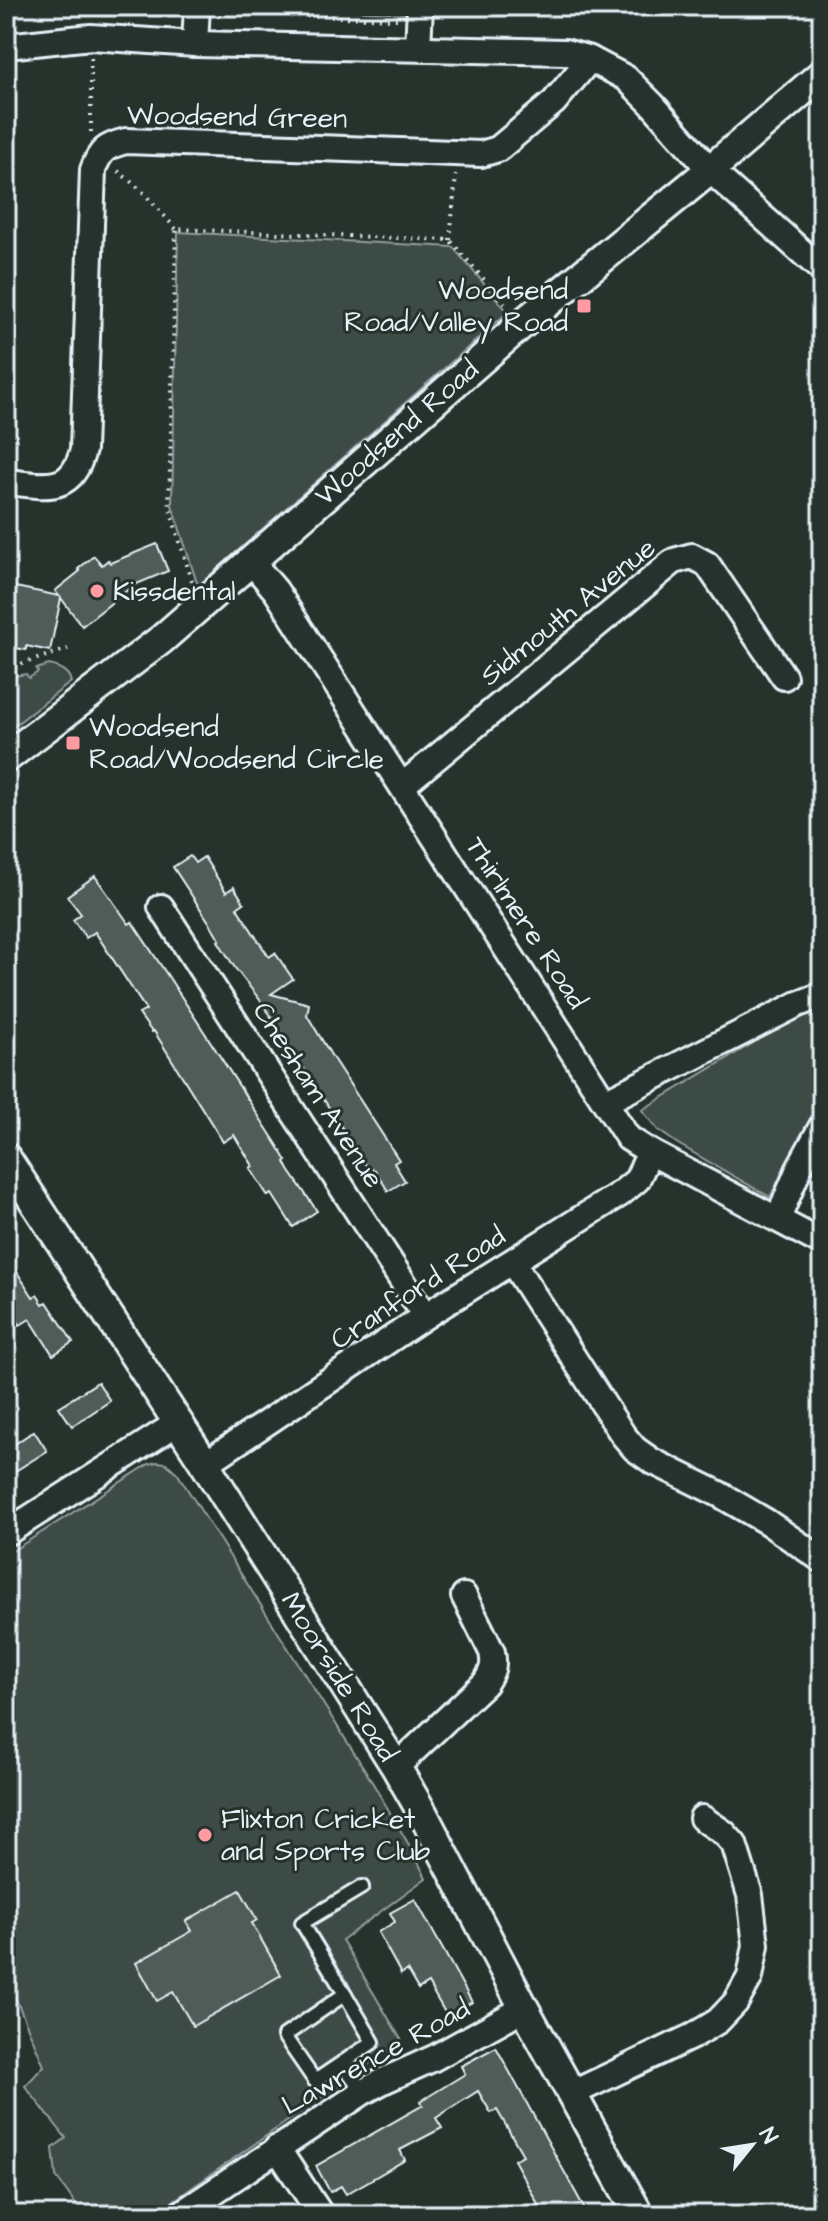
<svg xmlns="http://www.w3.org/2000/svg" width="828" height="2221" viewBox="0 0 828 2221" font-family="'Architects Daughter',sans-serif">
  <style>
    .green { fill: #3e4b47; stroke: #939ea0; stroke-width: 2 }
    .building { fill: #505c59; stroke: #e8f1f8; stroke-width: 2 }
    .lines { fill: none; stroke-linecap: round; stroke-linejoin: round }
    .service-casing { stroke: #e8f1f8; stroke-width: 18 }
    .minor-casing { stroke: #e8f1f8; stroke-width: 30 }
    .tertiary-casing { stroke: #e8f1f8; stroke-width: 34 }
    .path { stroke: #e8f1f8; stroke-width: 4; stroke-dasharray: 2 6; stroke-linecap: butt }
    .service { stroke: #26332d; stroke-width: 12 }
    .minor { stroke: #26332d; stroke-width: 24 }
    .tertiary { stroke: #26332d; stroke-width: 28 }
    .poi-dot { fill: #ff9aa2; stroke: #26332d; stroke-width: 3 }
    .labels { text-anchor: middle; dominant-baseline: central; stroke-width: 6; stroke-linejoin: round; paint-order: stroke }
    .street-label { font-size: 28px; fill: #e8f1f8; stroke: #26332d }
    .poi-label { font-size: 28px; fill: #e8f1f8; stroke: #26332d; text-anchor: start }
  </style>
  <rect width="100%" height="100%" fill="#26332d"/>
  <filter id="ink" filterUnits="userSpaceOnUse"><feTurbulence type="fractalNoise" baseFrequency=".0125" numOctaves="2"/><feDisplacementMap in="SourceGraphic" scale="16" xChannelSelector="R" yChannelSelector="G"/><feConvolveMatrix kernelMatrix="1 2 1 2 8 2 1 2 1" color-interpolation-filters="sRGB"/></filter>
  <g filter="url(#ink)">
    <!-- green -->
    <g class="green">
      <polygon points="267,6 408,6 408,13"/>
      <polygon points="178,232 453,247 508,312 198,586 172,505"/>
      <path d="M49 665C59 667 69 672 71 682L6 732V675L15 676 26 674 29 678 38 672 36 669Z"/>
      <polygon points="822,1007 822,1096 770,1197 678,1144 658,1130 642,1110 794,1018"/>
      <polygon points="157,1462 166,1463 177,1473 212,1528 365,1770 412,1850 426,1878 342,1940 402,2041 153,2215 83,2215 56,2176 53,2148 66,2138 25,2086 44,2066 6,1975 6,1555 149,1464"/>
    </g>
    <!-- building -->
    <g class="building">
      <polygon points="157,544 168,571 134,585 82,626 61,598 50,651 26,646 26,650 6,646 6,585 59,596 55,591 80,571 78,569 94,556 102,565 108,560 110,563"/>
      <polygon points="190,856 195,863 204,857 226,892 234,887 244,903 237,908 269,957 275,953 293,979 271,994 309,1004 307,1015 334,1060 399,1160 394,1163 405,1181 388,1191 375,1170 374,1172 372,1169 369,1170 260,1000 235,968 218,941 220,940 211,925 173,867"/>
      <polygon points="95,876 129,924 132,922 168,976 278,1146 287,1161 285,1162 289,1170 317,1211 293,1227 272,1194 268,1196 250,1168 253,1166 234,1135 223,1142 154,1031 152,1032 139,1014 146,1010 95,932 86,938 73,920 81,914 67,896"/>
      <polygon points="6,1255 33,1297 37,1295 43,1304 47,1302 73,1342 53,1355 30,1319 20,1325 6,1303"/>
      <polygon points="98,1382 110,1401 72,1426 59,1407"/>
      <polygon points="34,1431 47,1451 6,1477 6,1450"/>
      <polygon points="240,1890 257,1920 252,1923 281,1975 193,2026 173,1992 157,2001 136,1963 192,1931 186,1921"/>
      <polygon points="415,1899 472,2002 447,2016 428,1983 418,1989 407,1970 401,1974 378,1932 395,1922 390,1913"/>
      <polygon points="496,2047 588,2215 544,2215 514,2160 523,2155 497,2110 491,2113 478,2091 436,2118 442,2128 400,2150 405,2160 346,2194 341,2186 330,2192 316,2166 423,2105 421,2101 465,2074 461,2066"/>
    </g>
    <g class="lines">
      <!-- service casing -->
      <g class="service-casing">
        <g id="service">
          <polygon points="345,1994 373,2042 315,2081 284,2036"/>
          <polyline points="345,1994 302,1923 362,1887"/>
          <polyline points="342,2063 363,2092"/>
        </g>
      </g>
      <!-- minor casing -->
      <g class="minor-casing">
        <g id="minor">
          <polyline points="195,44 197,6"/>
          <polyline points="6,46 91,37 195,44 565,52 590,59 626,78 652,104 710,170 822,270"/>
          <polyline points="418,48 420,6"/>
          <path d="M6 482C44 485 71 496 83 450L93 170C100 150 106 146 126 141L481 154 498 149 554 102 590 59"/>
          <polyline points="250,560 276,591 628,1138 650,1152 822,1243"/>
          <polyline points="402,786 674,561 692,556 707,564 784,677"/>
          <polyline points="161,907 425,1316"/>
          <polyline points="605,1102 798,1004 822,995"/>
          <polyline points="778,1219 800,1166 822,1126"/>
          <polyline points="513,1263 623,1435 635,1449 652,1461 719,1494 767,1522 822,1560"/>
          <polyline points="205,1464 425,1316 620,1194 637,1180 650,1152"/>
          <polyline points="6,1533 179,1422"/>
          <path d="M396 1767 485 1683C492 1672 495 1666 492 1652L464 1596"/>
          <polyline points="571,2094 693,2036 718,2021 736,2002 750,1977 756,1945 750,1895 734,1844 724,1833 702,1818"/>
          <polyline points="277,2148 321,2215"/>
          <polyline points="179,2215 363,2092 383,2081 434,2058 524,2008"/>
        </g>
      </g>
      <!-- tertiary casing -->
      <g class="tertiary-casing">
        <g id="tertiary">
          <polyline points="6,758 162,639 522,324 710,170 822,74"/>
          <polyline points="6,1158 205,1464 396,1767 423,1814 524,2008 639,2215"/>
        </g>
      </g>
      <!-- path -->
      <g class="path">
        <polyline points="219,13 398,19"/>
        <polyline points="91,58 91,133"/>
        <polyline points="118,171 142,191 176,229"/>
        <polyline points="450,240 456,175"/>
        <polyline points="192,581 169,507 176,229 450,240 506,305"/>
        <polyline points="6,669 68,649"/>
      </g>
      <!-- service -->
      <use href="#service" class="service"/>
      <!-- minor -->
      <use href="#minor" class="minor"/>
      <!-- tertiary -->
      <use href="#tertiary" class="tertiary"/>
    </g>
  </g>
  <!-- markers -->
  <g class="poi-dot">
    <rect x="576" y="298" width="16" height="16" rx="4"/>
    <circle cx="97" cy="591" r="8"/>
    <rect x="65" y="735" width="16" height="16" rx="4"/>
    <circle cx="205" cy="1835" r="8"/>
  </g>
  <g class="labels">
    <!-- street labels -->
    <g class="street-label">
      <text transform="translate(237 117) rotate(1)">Woodsend Green</text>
      <text transform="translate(397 433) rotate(-41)">Woodsend Road</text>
      <text transform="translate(568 612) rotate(-39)">Sidmouth Avenue</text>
      <text transform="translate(526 923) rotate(57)">Thirlmere Road</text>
      <text transform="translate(318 1095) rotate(57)">Chesham Avenue</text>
      <text transform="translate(418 1288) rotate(-33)">Cranford Road</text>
      <text transform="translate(339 1677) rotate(58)">Moorside Road</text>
      <text transform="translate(376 2057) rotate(-29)">Lawrence Road</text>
    </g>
    <!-- poi labels -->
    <g class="poi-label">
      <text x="568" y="290" text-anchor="end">Woodsend<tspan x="568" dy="32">Road/Valley Road</tspan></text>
      <text x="113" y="591">Kissdental</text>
      <text x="89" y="727">Woodsend<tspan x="89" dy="32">Road/Woodsend Circle</tspan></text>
      <text x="221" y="1819">Flixton Cricket<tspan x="221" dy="32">and Sports Club</tspan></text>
    </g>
  </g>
  <!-- margin -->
  <rect width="828" height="2221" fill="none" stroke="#26332d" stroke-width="32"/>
  <rect x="16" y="16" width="796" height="2189" fill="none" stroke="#e8f1f8" stroke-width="3" filter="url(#ink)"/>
  <!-- north arrow -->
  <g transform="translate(752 2145) rotate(60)" stroke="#26332d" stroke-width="6" paint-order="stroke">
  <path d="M0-6L14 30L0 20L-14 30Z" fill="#e8f1f8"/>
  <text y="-12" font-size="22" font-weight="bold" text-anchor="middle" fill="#e8f1f8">N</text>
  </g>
</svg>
